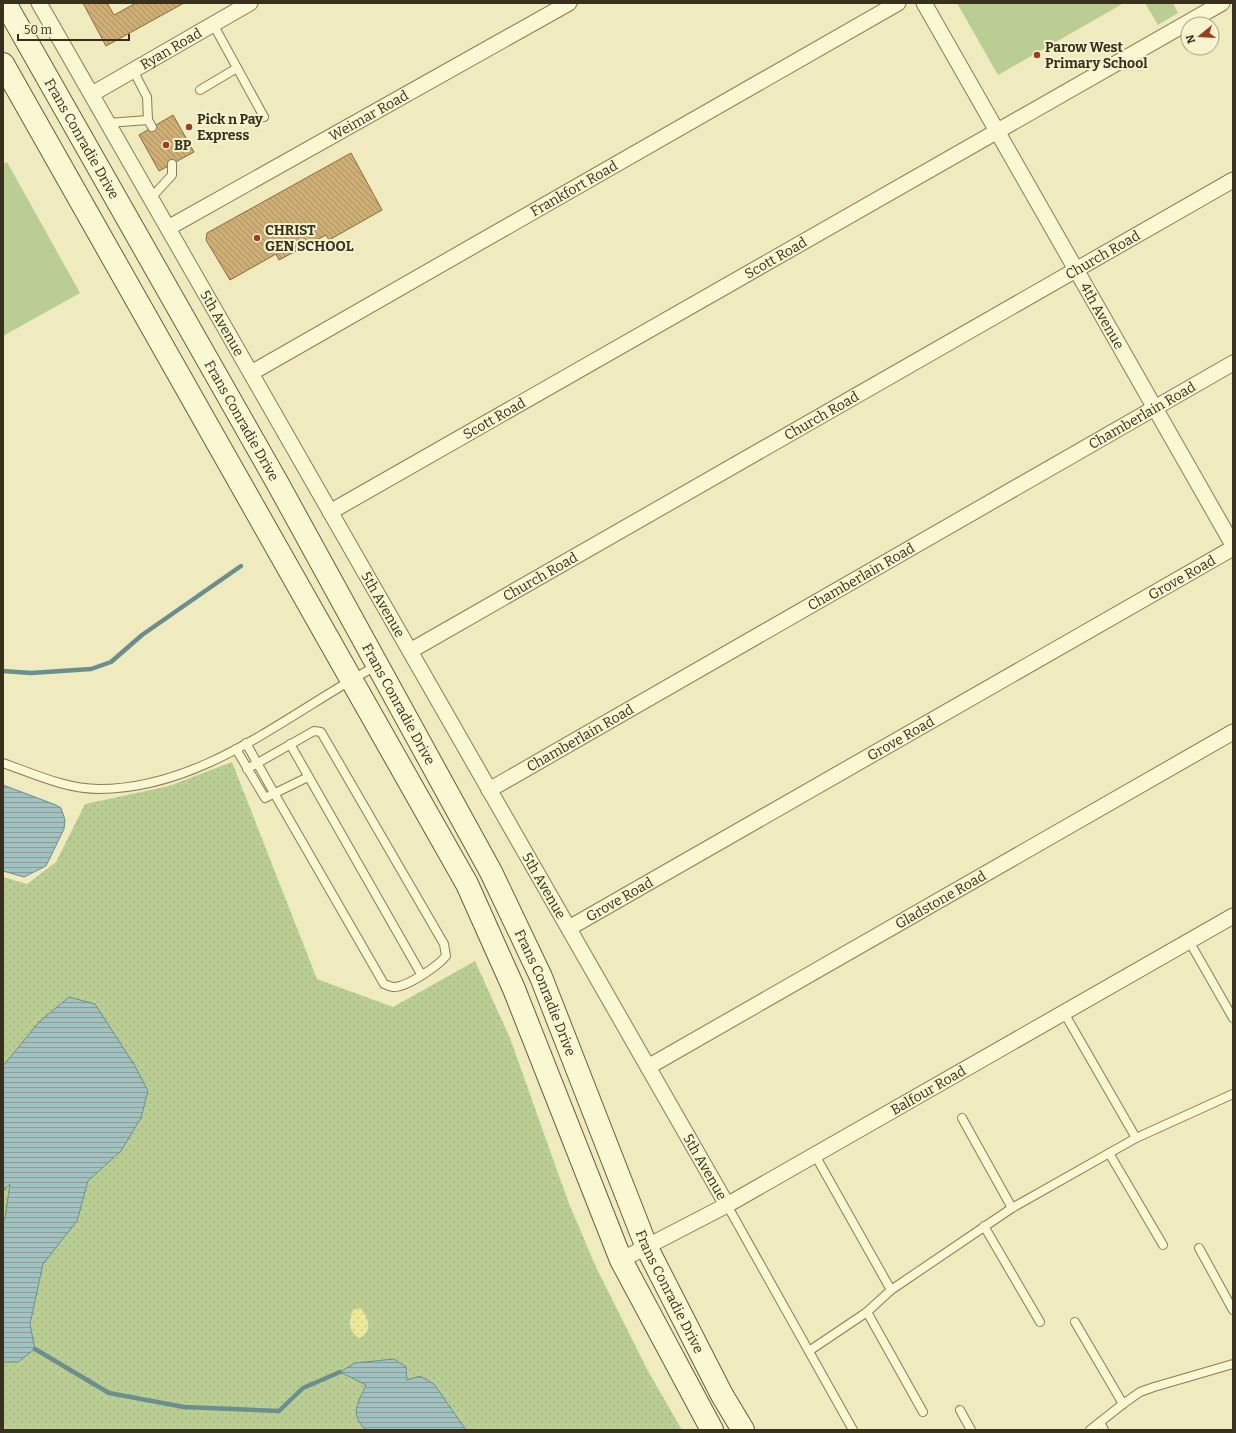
<svg xmlns="http://www.w3.org/2000/svg" width="1236" height="1433" viewBox="0 0 1236 1433" font-family="Bitter,serif">
  <style>
    .grass { fill: url(#grass-dots) }
    .sand { fill: url(#sand-dots) }
    .pitch { fill: #bace93 }
    .water { fill: url(#water-rules); stroke: #6a8f8e }
    .lines { fill: none; stroke-linecap: round; stroke-linejoin: round }
    .stream { stroke: #6a8f8e; stroke-width: 4.5 }
    .building { fill: url(#building-back-hatch); stroke: #896b3c }
    .lane-casing { stroke: #897c57; stroke-width: 10 }
    .street-casing { stroke: #897c57; stroke-width: 17 }
    .secondary-casing { stroke: #6a5d3a; stroke-width: 24 }
    .lane { stroke: #faf7d3; stroke-width: 8 }
    .street { stroke: #faf7d3; stroke-width: 15 }
    .secondary { stroke: #faf7d3; stroke-width: 22 }
    .poi-dot { fill: #9a3d25; stroke: #f6f4cf; stroke-width: 1.5 }
    .labels { text-anchor: middle; dominant-baseline: central; stroke-width: 4; stroke-linejoin: round; paint-order: stroke }
    .poi-label { font-size: 14px; font-weight: bold; fill: #382f1c; stroke: #f6f4cf; text-anchor: start }
    .street-label { font-size: 14px; fill: #382f1c; stroke: #f6f4cf }
  </style>
  <defs>
    <pattern id="grass-dots" width="8" height="8" patternUnits="userSpaceOnUse"><rect width="8" height="8" fill="#bace93"/><path d="M2 2h.1M6 6h.1" fill="none" stroke="#a1b17e" stroke-width="1.8" stroke-linecap="round"/></pattern>
    <pattern id="sand-dots" width="8" height="8" patternUnits="userSpaceOnUse"><rect width="8" height="8" fill="#ede99b"/><path d="M2 2h.1M6 6h.1" fill="none" stroke="#ccc885" stroke-width="1.8" stroke-linecap="round"/></pattern>
    <pattern id="water-rules" width="6" height="5" patternUnits="userSpaceOnUse"><rect width="6" height="5" fill="#a3c1bf"/><path d="M0 2.5h6" fill="none" stroke="#869d9a"/></pattern>
    <pattern id="building-back-hatch" width="6" height="6" patternUnits="userSpaceOnUse"><rect width="6" height="6" fill="#cfae74"/><path d="M-1 5l2 2M0 0l6 6M5-1l2 2" fill="none" stroke="#a98e5e"/></pattern>
  </defs>
  <rect width="100%" height="100%" fill="#efebbf"/>
  <!-- grass -->
  <polygon class="grass" points="232,762 317,979 393,1007 475,961 510,1038 568,1201 595,1265 648,1371 682,1430 3,1430 3,877 27,884 56,862 85,804 169,786"/>
  <!-- sand -->
  <path class="sand" d="M360 1308C369 1317 373 1333 359 1338 348 1330 348 1323 353 1310Z"/>
  <!-- pitch -->
  <g class="pitch">
    <polygon points="957,3 1124,3 998,75"/>
    <polygon points="1145,3 1173,3 1178,13 1158,25"/>
    <polygon points="7,162 80,293 3,336 3,164"/>
  </g>
  <!-- water -->
  <g class="water">
    <polygon points="3,785 56,805 61,808 65,820 64,829 46,866 24,877 3,871"/>
    <polygon points="69,997 95,1004 135,1066 148,1091 141,1118 121,1151 88,1181 77,1221 43,1264 30,1324 35,1349 18,1362 3,1362 3,1222 5,1218 10,1184 3,1191 3,1066 39,1022"/>
    <path d="M394 1359 406 1367 407 1380 420 1376 434 1384 466 1430H366C349 1414 358 1403 366 1385L340 1372 355 1363Z"/>
  </g>
  <g class="lines">
    <!-- stream -->
    <g class="stream">
      <polyline points="3,671 31,673 91,669 111,662 142,635 241,566"/>
      <polyline points="35,1349 109,1393 184,1407 279,1411 303,1388 340,1372"/>
    </g>
  </g>
  <!-- building -->
  <g class="building">
    <polygon points="83,3 107,3 114,15 136,3 184,3 106,46"/>
    <polygon points="173,115 194,152 159,171 139,135"/>
    <polygon points="351,153 382,210 329,240 326,235 279,260 276,254 230,280 206,240 207,233"/>
  </g>
  <g class="lines">
    <!-- lane casing -->
    <g class="lane-casing">
      <g id="lane">
        <polyline points="213,24 264,117"/>
        <polyline points="133,70 147,97 148,120"/>
        <polyline points="200,90 237,68"/>
        <polyline points="108,123 148,120 152,127"/>
        <polyline points="151,198 172,175 172,164"/>
        <path d="M246 743 274 793 384 984C387 985 391 987 394 987 407 987 438 966 446 956L444 944 321 732 314 731 247 769"/>
        <polyline points="290,744 421,974"/>
        <polyline points="236,749 265,798 308,777"/>
        <path d="M3 763C34 774 66 789 99 789 203 789 289 713 376 666"/>
        <polyline points="1189,941 1233,1018"/>
        <polyline points="1063,1011 1136,1138"/>
        <polyline points="962,1118 1012,1208"/>
        <polyline points="1109,1153 1163,1245"/>
        <polyline points="815,1155 891,1290"/>
        <polyline points="727,1205 853,1430"/>
        <polyline points="984,1226 1040,1322"/>
        <polyline points="1199,1248 1233,1310"/>
        <polyline points="867,1312 923,1412"/>
        <polyline points="1075,1322 1123,1404"/>
        <polyline points="809,1351 867,1312 891,1290 1012,1208 1136,1138 1233,1094"/>
        <polyline points="960,1410 971,1430"/>
        <polyline points="1100,1422 1104,1430"/>
        <polyline points="1090,1430 1123,1404 1140,1392 1154,1387 1233,1364"/>
      </g>
    </g>
    <!-- street casing -->
    <g class="street-casing">
      <g id="street">
        <path id="s1" d="M39 3 727 1205"/>
        <path id="s2" d="M924 3 1233 545"/>
        <path id="s3" d="M92 94 250 3"/>
        <path id="s4" d="M168 228 569 3"/>
        <path id="s5" d="M251 373 898 3"/>
        <path id="s6" d="M330 512 1222 3"/>
        <path id="s7" d="M410 651 1233 180"/>
        <path id="s8" d="M489 790 1233 363"/>
        <path id="s9" d="M569 928 1233 548"/>
        <path id="s10" d="M648 1067 1233 732"/>
        <path id="s11" d="M621 1260 727 1205 1233 916"/>
      </g>
    </g>
    <!-- secondary casing -->
    <g class="secondary-casing">
      <g id="secondary">
        <path id="s12" d="M5 3 278 484 491 872 541 977 647 1248 722 1395 743 1430"/>
        <polyline points="3,64 467,884 514,989 621,1260 712,1430"/>
      </g>
    </g>
    <!-- lane -->
    <use href="#lane" class="lane"/>
    <!-- street -->
    <use href="#street" class="street"/>
    <!-- secondary -->
    <use href="#secondary" class="secondary"/>
  </g>
  <!-- markers -->
  <g class="poi-dot">
    <circle cx="1037" cy="55" r="4"/>
    <circle cx="189" cy="127" r="4"/>
    <circle cx="166" cy="145" r="4"/>
    <circle cx="257" cy="238" r="4"/>
  </g>
  <g class="labels">
    <!-- poi labels -->
    <g class="poi-label">
      <text x="1045" y="47">Parow West<tspan x="1045" dy="16">Primary School</tspan></text>
      <text x="197" y="119">Pick n Pay<tspan x="197" dy="16">Express</tspan></text>
      <text x="174" y="145">BP</text>
      <text x="265" y="230">CHRIST<tspan x="265" dy="16">GEN SCHOOL</tspan></text>
    </g>
    <!-- street labels -->
    <g class="street-label">
      <text stroke="none"><textPath href="#s3" startOffset="91">Ryan Road</textPath></text>
      <text stroke="none"><textPath href="#s4" startOffset="230">Weimar Road</textPath></text>
      <text stroke="none"><textPath href="#s12" startOffset="156">Frans Conradie Drive</textPath></text>
      <text stroke="none"><textPath href="#s5" startOffset="372">Frankfort Road</textPath></text>
      <text stroke="none"><textPath href="#s7" startOffset="798">Church Road</textPath></text>
      <text stroke="none"><textPath href="#s6" startOffset="513">Scott Road</textPath></text>
      <text stroke="none"><textPath href="#s2" startOffset="360">4th Avenue</textPath></text>
      <text stroke="none"><textPath href="#s1" startOffset="369">5th Avenue</textPath></text>
      <text stroke="none"><textPath href="#s7" startOffset="474">Church Road</textPath></text>
      <text stroke="none"><textPath href="#s8" startOffset="753">Chamberlain Road</textPath></text>
      <text stroke="none"><textPath href="#s6" startOffset="189">Scott Road</textPath></text>
      <text stroke="none"><textPath href="#s12" startOffset="480">Frans Conradie Drive</textPath></text>
      <text stroke="none"><textPath href="#s7" startOffset="150">Church Road</textPath></text>
      <text stroke="none"><textPath href="#s8" startOffset="429">Chamberlain Road</textPath></text>
      <text stroke="none"><textPath href="#s9" startOffset="706">Grove Road</textPath></text>
      <text stroke="none"><textPath href="#s1" startOffset="693">5th Avenue</textPath></text>
      <text stroke="none"><textPath href="#s12" startOffset="804">Frans Conradie Drive</textPath></text>
      <text stroke="none"><textPath href="#s8" startOffset="105">Chamberlain Road</textPath></text>
      <text stroke="none"><textPath href="#s9" startOffset="382">Grove Road</textPath></text>
      <text stroke="none"><textPath href="#s1" startOffset="1017">5th Avenue</textPath></text>
      <text stroke="none"><textPath href="#s9" startOffset="58">Grove Road</textPath></text>
      <text stroke="none"><textPath href="#s10" startOffset="337">Gladstone Road</textPath></text>
      <text stroke="none"><textPath href="#s12" startOffset="1128">Frans Conradie Drive</textPath></text>
      <text stroke="none"><textPath href="#s11" startOffset="351">Balfour Road</textPath></text>
      <text stroke="none"><textPath href="#s1" startOffset="1341">5th Avenue</textPath></text>
      <text stroke="none"><textPath href="#s12" startOffset="1452">Frans Conradie Drive</textPath></text>
    </g>
  </g>
  <!-- border -->
  <rect width="1236" height="1433" fill="none" stroke="#382f1c" stroke-width="8"/>
  <!-- north arrow -->
  <g transform="translate(1200 36) rotate(252)"><circle r="19" fill="#f6f4cf" stroke="#aaa587"/>
  <path d="M0-3L7 15L0 10L-7 15Z" fill="#9a3d25"/>
  <text y="-6" font-size="11" font-weight="bold" text-anchor="middle" fill="#382f1c">N</text>
  </g>
  <!-- scale -->
  <path d="M18 34v6h111v-6" fill="none" stroke="#382f1c" stroke-width="2"/>
  <text x="24" y="34" font-size="12" fill="#382f1c" stroke="#f6f4cf" stroke-width="3" paint-order="stroke">50 m</text>
</svg>
